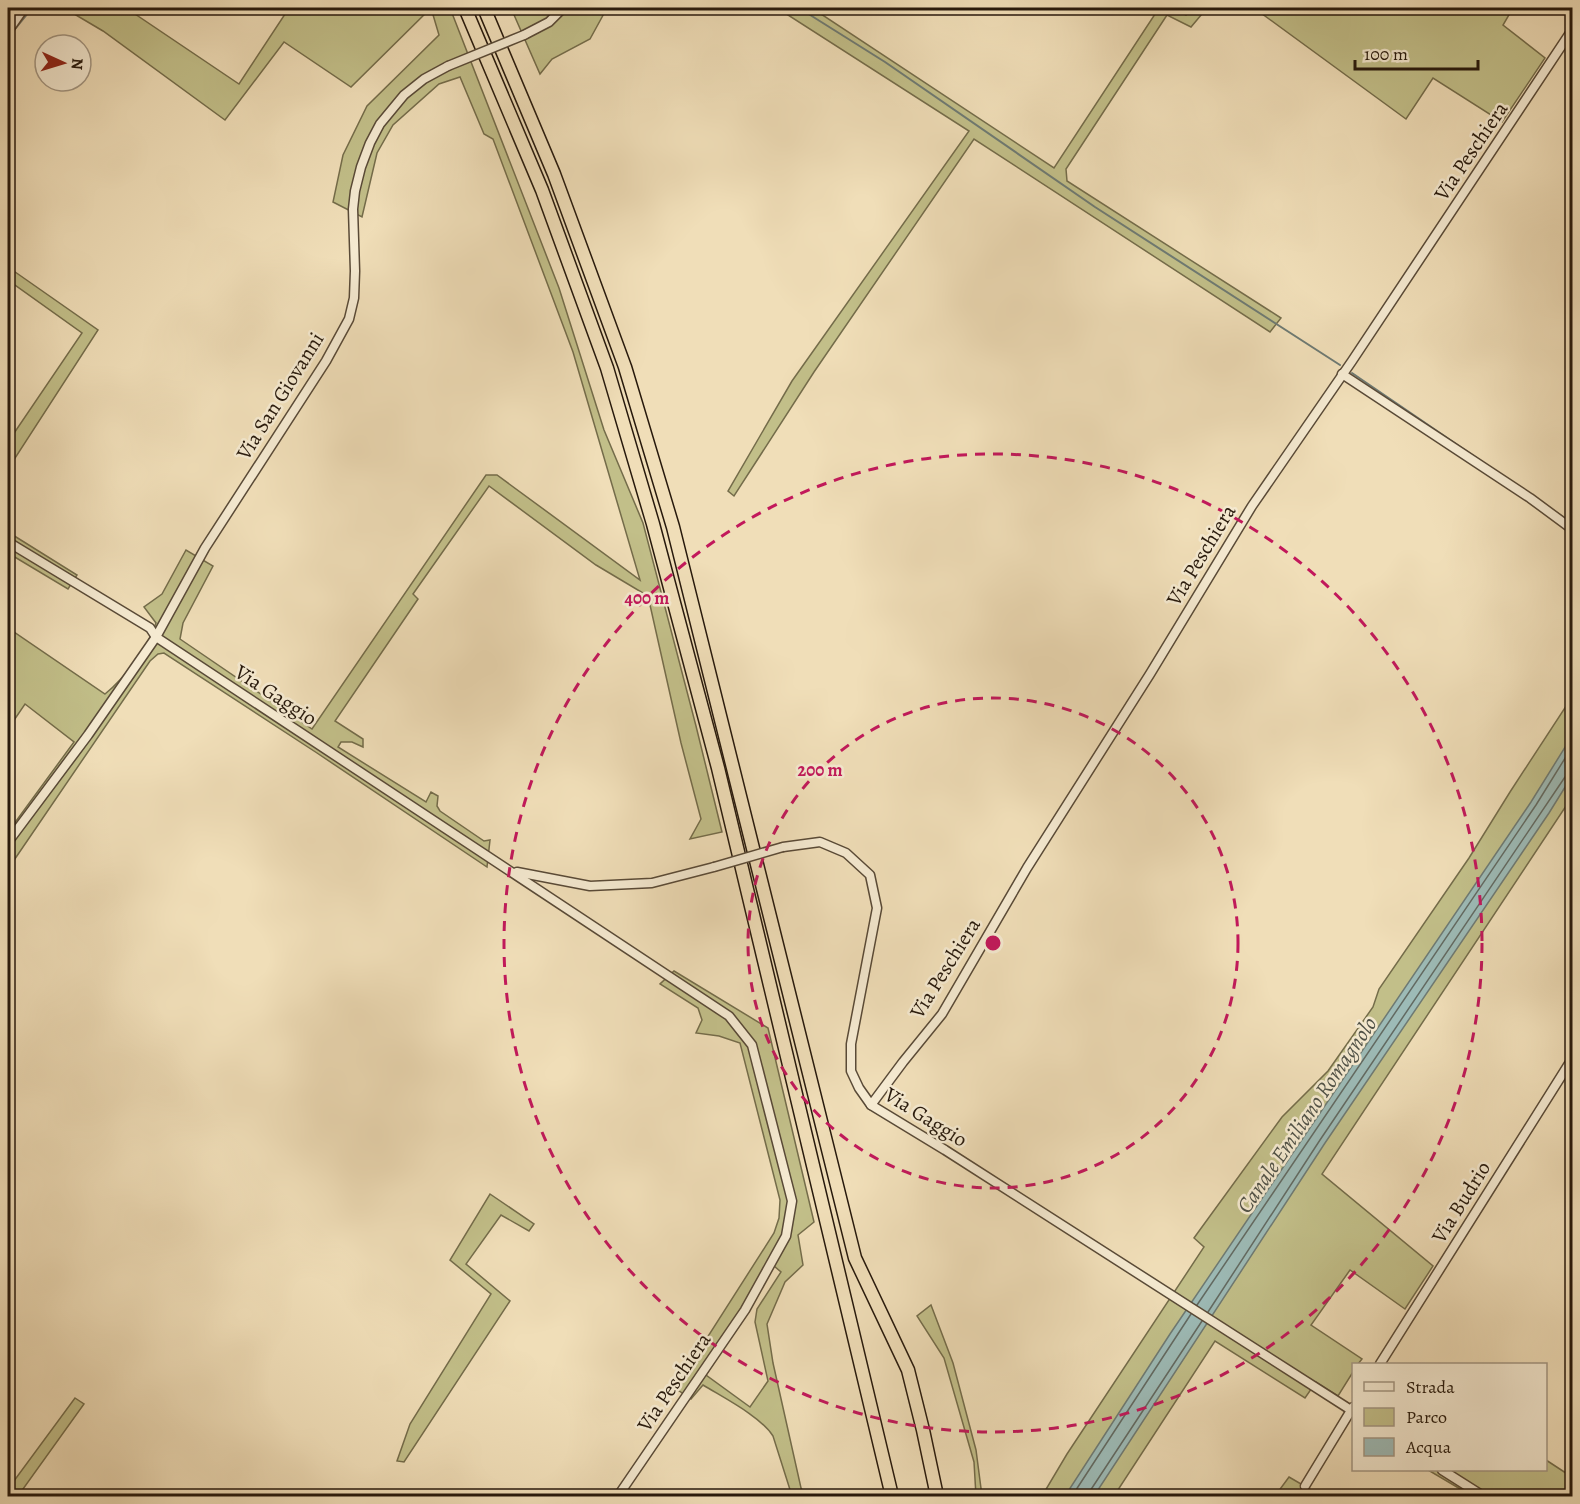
<svg xmlns="http://www.w3.org/2000/svg" width="1580" height="1504" viewBox="0 0 1580 1504" font-family="Alegreya,serif">
  <style>
    .green { fill: #c2bf89; stroke: #746c4a; stroke-width: 1.5; fill-rule: evenodd }
    .water { fill: #9dbbb7; stroke: #6e7a73; stroke-width: 1.5 }
    .lines { fill: none; stroke-linecap: round; stroke-linejoin: round }
    .shore { stroke: #626a62; stroke-width: 1.5 }
    .stream { stroke: #6e7a73; stroke-width: 2 }
    .minor-casing { stroke: #594a37; stroke-width: 11 }
    .highway-casing { stroke: #27190c; stroke-width: 15 }
    .minor { stroke: #f5ead1; stroke-width: 8 }
    .highway { stroke: #f0deb8; stroke-width: 12 }
    .minor-bridge-casing { stroke: #594a37; stroke-width: 11; stroke-linecap: butt }
    .minor-bridge { stroke: #f5ead1; stroke-width: 8 }
    .ring { fill: none; stroke: #c2185b; stroke-width: 3; stroke-dasharray: 10 8 }
    .labels { text-anchor: middle; dominant-baseline: central; stroke-width: 5; stroke-linejoin: round; paint-order: stroke }
    .street-label { font-size: 21px; fill: #27190c; stroke: #f5ead1 }
    .water-label { font-size: 22px; font-style: italic; fill: #505248; stroke: #f5ead1 }
    .centre { fill: #c2185b; stroke: #f5ead1; stroke-width: 3 }
    .ring-label { font-size: 18px; text-anchor: middle; font-weight: bold; fill: #c2185b; stroke: #f5ead1; stroke-width: 5; stroke-linejoin: round; paint-order: stroke }
  </style>
  <rect width="100%" height="100%" fill="#f0deb8"/>
  <filter id="stains"><feTurbulence type="fractalNoise" baseFrequency=".00333" numOctaves="4"/><feColorMatrix values="0 0 0 0 .2 0 0 0 0 .09 0 0 0 0 .02 0 0 0 .5 -.17"/></filter>
  <radialGradient id="worn" r=".72"><stop offset=".6" stop-color="#630" stop-opacity="0"/><stop offset="1" stop-color="#630" stop-opacity=".3"/></radialGradient>
  <!-- green -->
  <g class="green">
    <path d="M64 8H126L239 84 289 8H450L559 288 604 430 643 523 696 726 722 832 690 839 701 819 681 743 648 596 596 565 489 486 413 594 418 599 335 721 363 739V747L352 742H341L338 747 426 802 431 792 438 796 437 806 440 811 484 841 490 840 487 867 317 753 164 653 158 654 150 661 8 869V832L74 742 25 704 8 729V628L105 694C125 678 148 647 156 623L144 607 162 594 186 550 213 566 183 623 180 639 312 729 486 475H497L640 580 573 352 493 139 484 134 460 77 439 84 393 125 377 153 362 217 333 202 343 155 367 106 439 35 431 8 351 87 284 42 225 120 103 31Z"/>
    <polygon points="511,8 607,8 590,39 552,59 540,74"/>
    <polygon points="777,8 812,8 1054,168 1159,8 1171,8 1186,15 1192,8 1207,8 1191,27 1167,15 1066,169 1067,181 1281,318 1270,332 974,139 814,372 734,496 728,491 792,381 969,131"/>
    <polygon points="1254,8 1513,8 1503,25 1545,58 1502,122 1433,78 1406,119"/>
    <polygon points="8,267 98,330 8,469 8,442 82,333 8,280"/>
    <polygon points="8,532 77,575 68,589 8,553"/>
    <polygon points="1572,697 1572,797 1322,1174 1433,1266 1405,1309 1350,1270 1311,1325 1362,1359 1358,1364 1354,1364 1353,1372 1338,1396 1316,1382 1305,1398 1215,1341 1114,1496 1042,1496 1067,1454 1204,1247 1194,1238 1282,1117 1328,1071 1373,1007 1379,989 1469,858 1510,792"/>
    <path d="M674 971 768 1028 814 1222 798 1235 803 1265 785 1282 767 1324 773 1363 801 1488 806 1496H792L773 1436C760 1416 724 1398 703 1385L691 1399 675 1388 774 1233 779 1218 780 1200 740 1043 719 1036 696 1033 702 1020 698 1008 660 984ZM774 1266 781 1272 757 1309 755 1322 768 1381 750 1407 706 1375Z"/>
    <polygon points="490,1194 534,1224 529,1231 501,1215 466,1264 510,1301 404,1462 397,1461 410,1424 491,1294 450,1260"/>
    <polygon points="931,1305 953,1363 976,1450 982,1496 976,1496 974,1462 944,1358 917,1316"/>
    <polygon points="75,1398 84,1404 18,1496 8,1496 8,1489"/>
    <polygon points="1546,1460 1572,1477 1572,1496 1551,1496 1548,1495 1546,1496 1472,1496 1428,1470 1546,1470"/>
    <polygon points="1289,1477 1320,1495 1275,1496"/>
  </g>
  <!-- water -->
  <polygon class="water" points="1572,736 1572,776 1549,813 1325,1143 1094,1496 1065,1496 1170,1334 1531,802"/>
  <g class="lines">
    <!-- shore -->
    <g class="shore">
      <polyline points="1197,1305 1536,805 1572,747"/>
      <polyline points="1208,1312 1320,1140 1565,777 1572,774"/>
      <polyline points="1072,1496 1191,1314"/>
      <polyline points="1089,1496 1090,1491 1202,1321"/>
    </g>
    <!-- stream -->
    <g class="stream">
      <polyline points="799,8 885,62 1095,207 1340,365"/>
      <polyline points="10,35 32,8"/>
      <polyline points="1352,373 1572,523"/>
    </g>
    <!-- minor casing -->
    <g class="minor-casing">
      <g id="minor">
        <polyline points="8,31 24,8"/>
        <polyline points="524,35 549,22 563,8"/>
        <polyline points="1342,374 1530,498 1572,529"/>
        <polyline points="8,542 150,628 156,637 729,1016 752,1045 792,1201 786,1236 745,1310 618,1496"/>
        <polyline points="8,842 88,735 156,637 205,548 326,361 349,319 354,298 355,271 353,209 355,191 361,167 370,143 380,124 404,95 424,79 448,66"/>
        <polyline points="783,847 820,842 846,853 870,875 877,908 851,1044 851,1071 859,1088 871,1105 945,1150 1354,1412"/>
        <polyline points="517,872 590,886 652,883 714,867"/>
        <polyline points="871,1105 903,1062 942,1014 1027,868 1150,674 1252,506 1352,361 1572,30"/>
        <polyline points="1380,1364 1572,1059"/>
        <polyline points="1442,1470 1483,1496"/>
        <polyline points="1305,1486 1353,1407"/>
      </g>
    </g>
    <!-- highway casing -->
    <g class="highway-casing">
      <g id="highway">
        <polyline points="465,8 542,190 607,368 653,524 718,768 892,1496"/>
        <polyline points="484,8 554,174 625,367 673,527 855,1258 908,1370 923,1430 937,1496"/>
      </g>
    </g>
    <!-- minor -->
    <use href="#minor" class="minor"/>
    <!-- highway -->
    <use href="#highway" class="highway"/>
    <!-- minor-bridge casing -->
    <g class="minor-bridge-casing">
      <g id="minor-bridge">
        <polyline points="448,66 524,35"/>
        <polyline points="714,867 783,847"/>
      </g>
    </g>
    <!-- minor-bridge -->
    <use href="#minor-bridge" class="minor-bridge"/>
  </g>
  <!-- distance rings -->
  <g class="ring">
    <circle cx="993" cy="943" r="245"/>
    <circle cx="993" cy="943" r="489"/>
  </g>
  <g class="labels">
    <!-- street labels -->
    <g class="street-label">
      <text transform="translate(1471 151) rotate(-56)">Via Peschiera</text>
      <text transform="translate(280 396) rotate(-58)">Via San Giovanni</text>
      <text transform="translate(1201 555) rotate(-59)">Via Peschiera</text>
      <text transform="translate(276 695) rotate(33)">Via Gaggio</text>
      <text transform="translate(945 968) rotate(-58)">Via Peschiera</text>
      <text transform="translate(926 1117) rotate(32)">Via Gaggio</text>
      <text transform="translate(1461 1202) rotate(-58)">Via Budrio</text>
      <text transform="translate(674 1382) rotate(-56)">Via Peschiera</text>
    </g>
    <!-- water labels -->
    <g class="water-label">
      <text transform="translate(1307 1115) rotate(-56)">Canale Emiliano Romagnolo</text>
    </g>
  </g>
  <circle cx="993" cy="943" r="9" class="centre"/>
  <g class="ring-label">
    <text x="647" y="604">400 m</text>
    <text x="820" y="776">200 m</text>
  </g>
  <!-- margin -->
  <rect width="1580" height="1504" fill="none" stroke="#f0deb8" stroke-width="30"/>
  <rect x="9" y="9" width="1562" height="1486" fill="none" stroke="#27190c" stroke-width="3"/>
  <rect x="15" y="15" width="1550" height="1474" fill="none" stroke="#27190c" stroke-width="1.5"/>
  <!-- legend -->
  <rect x="1352" y="1363" width="195" height="108" fill="#f5ead1" stroke="#a39682" stroke-width="1.5"/>
  <rect x="1364" y="1382" width="30" height="9" fill="#f5ead1" stroke="#a39682" stroke-width="1.5"/>
  <text x="1406" y="1393" font-size="18" fill="#27190c">Strada</text>
  <rect x="1364" y="1408" width="30" height="18" fill="#c2bf89" stroke="#a39682" stroke-width="1.5"/>
  <text x="1406" y="1423" font-size="18" fill="#27190c">Parco</text>
  <rect x="1364" y="1438" width="30" height="18" fill="#9dbbb7" stroke="#a39682" stroke-width="1.5"/>
  <text x="1406" y="1453" font-size="18" fill="#27190c">Acqua</text>
  <!-- north arrow -->
  <g transform="translate(63 63) rotate(94)"><circle r="28" fill="#f5ead1" stroke="#a39682" stroke-width="1.5"/>
  <path d="M0-4.5L10 22L0 15L-10 22Z" fill="#8f2418"/>
  <text y="-9" font-size="16" font-weight="bold" text-anchor="middle" fill="#27190c">N</text>
  </g>
  <!-- scale -->
  <path d="M1355 60v9h123v-9" fill="none" stroke="#27190c" stroke-width="3"/>
  <text x="1364" y="60" font-size="18" fill="#27190c" stroke="#f5ead1" stroke-width="4.5" paint-order="stroke">100 m</text>
  <rect width="100%" height="100%" filter="url(#stains)"/>
  <rect width="100%" height="100%" fill="url(#worn)"/>
</svg>
